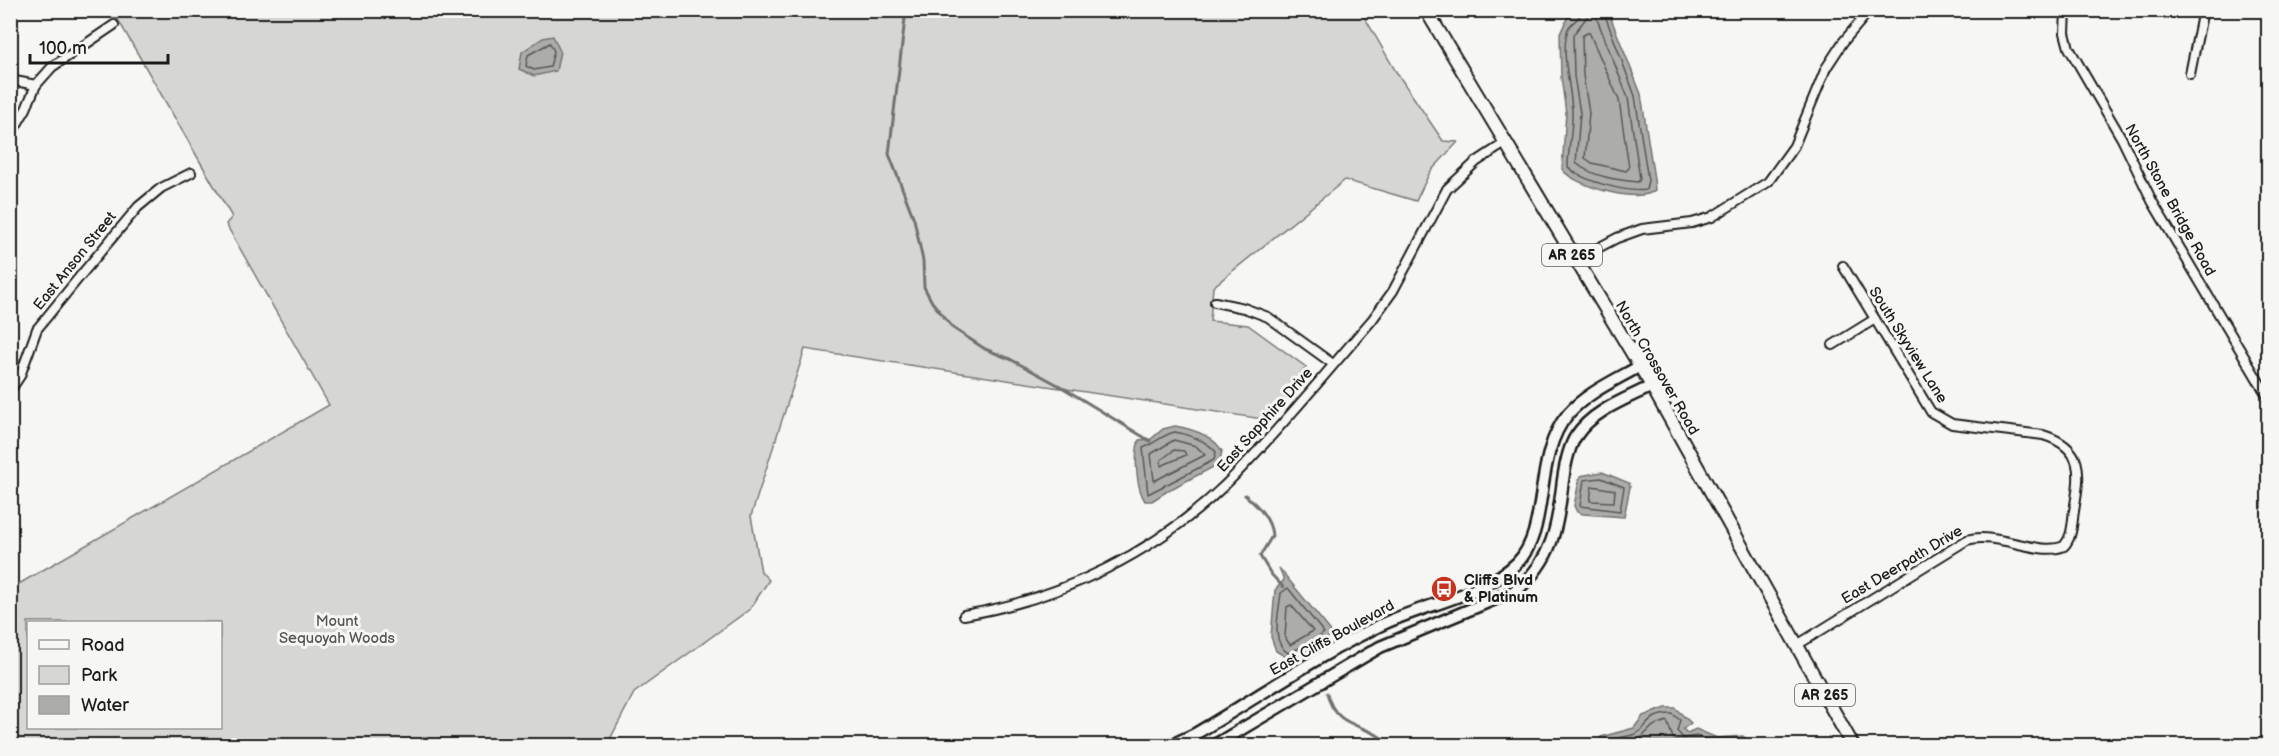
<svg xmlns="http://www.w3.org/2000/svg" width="2279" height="756" viewBox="0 0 2279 756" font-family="'Balsamiq Sans',sans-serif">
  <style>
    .green { fill: #d6d6d2; stroke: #797977; stroke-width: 1.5; fill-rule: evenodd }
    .water { fill: #acaca9; stroke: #727271; stroke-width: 1.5 }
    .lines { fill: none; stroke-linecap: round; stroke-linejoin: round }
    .shore { stroke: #565654; stroke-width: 1.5 }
    .stream { stroke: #727271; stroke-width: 3 }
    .street-casing { stroke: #1c1c1c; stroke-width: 12 }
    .secondary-casing { stroke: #1c1c1c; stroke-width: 15 }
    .primary-casing { stroke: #1c1c1c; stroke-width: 16 }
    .street { stroke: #f6f6f2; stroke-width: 8 }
    .secondary { stroke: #f6f6f2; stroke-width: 10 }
    .primary { stroke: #f6f6f2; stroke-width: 12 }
    .labels { text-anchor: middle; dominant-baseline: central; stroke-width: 6; stroke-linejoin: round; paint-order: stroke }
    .shield { fill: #f6f6f2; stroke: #5d5d5c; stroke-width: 1.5 }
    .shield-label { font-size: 14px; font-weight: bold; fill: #1c1c1c }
    .street-label { font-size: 15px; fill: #1c1c1c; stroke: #f6f6f2 }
    .poi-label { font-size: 15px; font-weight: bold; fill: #1c1c1c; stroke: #f6f6f2; text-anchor: start }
    .park-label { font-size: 15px; fill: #545453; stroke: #f6f6f2 }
  </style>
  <rect width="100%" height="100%" fill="#f6f6f2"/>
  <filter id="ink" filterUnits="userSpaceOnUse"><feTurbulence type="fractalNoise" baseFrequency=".0167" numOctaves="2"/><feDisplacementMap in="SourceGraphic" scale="12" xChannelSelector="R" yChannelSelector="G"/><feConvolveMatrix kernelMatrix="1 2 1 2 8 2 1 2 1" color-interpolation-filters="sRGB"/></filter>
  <g filter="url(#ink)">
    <!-- green -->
    <path class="green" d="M113 11H1361L1395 70 1443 141 1458 142 1430 172 1416 201 1345 180 1213 287 1210 321 1248 325 1306 367 1269 420 805 349 751 516 761 572 769 580 750 609 634 693 607 745H11L10 589 329 405 226 224 232 217ZM28 622H220V728H28Z"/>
    <!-- water -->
    <g class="water">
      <path d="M1579 11H1608L1641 94 1654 179 1655 190C1641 205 1573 186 1562 169L1566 113 1561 77 1560 34 1568 16Z"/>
      <polygon points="553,36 560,51 556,71 534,76 519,69 522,52 543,38"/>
      <path d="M1175 426C1192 429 1213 435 1222 451L1219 464 1169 490 1152 501H1145C1136 488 1134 455 1139 440L1151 439 1163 429Z"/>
      <polygon points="1602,472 1629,483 1630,487 1624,517 1583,514 1577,512 1574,506 1580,476"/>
      <polygon points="1279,568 1330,630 1331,634 1324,643 1289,659 1276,651 1271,637 1275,590 1284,580"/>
      <polygon points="1666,708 1675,708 1691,723 1683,729 1687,733 1696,729 1717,738 1743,736 1746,739 1738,746 1597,745 1601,737 1634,728 1643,716"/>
    </g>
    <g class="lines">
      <!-- shore -->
      <g class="shore">
        <path d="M1582 10C1581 21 1569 21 1567 32 1561 57 1571 85 1572 111 1573 129 1568 149 1568 167 1581 181 1628 193 1646 190L1648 180 1635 96 1603 10"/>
        <path d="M1590 13 1595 14 1628 98 1640 179 1638 182C1618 180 1592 177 1576 163L1580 113 1574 76 1573 35Z"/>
        <polygon points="1589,32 1619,100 1629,168 1626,171 1592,163 1585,158 1589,113 1583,75 1582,36"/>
        <polygon points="550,43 554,51 550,67 534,70 526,66 528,55"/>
        <path d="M1175 432C1190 435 1206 440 1216 452L1214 460 1148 494 1143 448C1153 444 1166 433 1175 432Z"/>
        <polygon points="1174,440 1196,446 1205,455 1154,481 1151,454"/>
        <polygon points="1174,450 1184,451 1186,455 1161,466 1161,460"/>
        <polygon points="1601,478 1624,487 1620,511 1580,506 1584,480"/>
        <polygon points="1592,486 1615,490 1614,502 1590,501"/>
        <path d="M1288 588 1324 633 1309 644 1288 653C1270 642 1279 612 1281 593Z"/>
        <polygon points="1291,605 1313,631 1290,645 1285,637 1287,607"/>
        <path d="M1603 746C1609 737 1625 738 1635 734 1650 727 1646 714 1672 714L1680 720 1677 731 1683 738 1697 736 1715 743 1733 746"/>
        <polyline points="1622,746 1639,740 1653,726 1667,721 1673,738 1683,746"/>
      </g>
      <!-- stream -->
      <g class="stream">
        <polyline points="906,10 889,154 914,219 923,261 924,287 932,302 953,328 985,349 1010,359 1060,386 1150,441"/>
        <path d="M1245 495C1258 506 1271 519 1272 536L1260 556 1271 574 1283 587"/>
        <path d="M1327 693C1336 732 1368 721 1391 746"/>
      </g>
      <!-- street casing -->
      <g class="street-casing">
        <g id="street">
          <polyline points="2066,10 2065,33 2069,48 2122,139 2152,201 2268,397"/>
          <polyline points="2190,74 2203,10"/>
          <polyline points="10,80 36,85"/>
          <polyline points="10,136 26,109 36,85 52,67 114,25"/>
          <polyline points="1575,260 1617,238 1642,229 1692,223 1712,217 1768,182 1794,146 1826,68 1843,42 1870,10"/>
          <polyline points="1215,302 1244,308 1268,317 1333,364"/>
          <polyline points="1833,345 1875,319"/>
          <polyline points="10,391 20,376 37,329 81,275 138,207 161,188 191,173"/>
          <path d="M964 615C1061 599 1155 553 1226 484 1277 433 1324 375 1372 320L1393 291 1447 189 1476 162 1505 143"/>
          <path d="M1797 645 1967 540C1996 531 2040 557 2064 546 2073 536 2072 523 2074 511 2080 474 2086 448 2043 435L1952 424 1931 412 1843 266"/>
        </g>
      </g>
      <!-- secondary casing -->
      <g class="secondary-casing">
        <g id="secondary">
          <path d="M1169 746 1195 734C1257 698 1316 656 1381 625 1422 605 1484 595 1517 563 1551 529 1532 457 1568 414 1586 393 1616 380 1640 366"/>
          <path d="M1213 746 1380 647 1517 590C1554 558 1557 526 1563 480 1565 466 1568 448 1576 436 1592 411 1626 399 1652 386"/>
        </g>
      </g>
      <!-- primary casing -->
      <g class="primary-casing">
        <polyline id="primary" points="1426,10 1652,386 1853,746"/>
      </g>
      <!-- street -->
      <use href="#street" class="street"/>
      <!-- secondary -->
      <use href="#secondary" class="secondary"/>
      <!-- primary -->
      <use href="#primary" class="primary"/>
    </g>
  </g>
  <!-- icons -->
  <defs>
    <g id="bus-disc" transform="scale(1.35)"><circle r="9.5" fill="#c8321e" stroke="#f6f6f2"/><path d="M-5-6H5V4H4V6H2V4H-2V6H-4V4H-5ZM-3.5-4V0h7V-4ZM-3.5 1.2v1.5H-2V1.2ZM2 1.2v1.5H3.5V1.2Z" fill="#fff"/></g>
  </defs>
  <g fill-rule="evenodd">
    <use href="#bus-disc" x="1444" y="589"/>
  </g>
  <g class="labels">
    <!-- shield labels -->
    <g class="shield">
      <rect x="1542" y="244" width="60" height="22" rx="4.5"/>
      <rect x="1795" y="684" width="60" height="22" rx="4.5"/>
    </g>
    <g class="shield-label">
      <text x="1572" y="255">AR 265</text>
      <text x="1825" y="695">AR 265</text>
    </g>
    <!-- street labels -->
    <g class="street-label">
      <text transform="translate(2170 200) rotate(61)">North Stone Bridge Road</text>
      <text transform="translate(75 261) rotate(-51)">East Anson Street</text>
      <text transform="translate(1908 345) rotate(58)">South Skyview Lane</text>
      <text transform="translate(1657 368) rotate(60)">North Crossover Road</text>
      <text transform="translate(1265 420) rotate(-48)">East Sapphire Drive</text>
      <text transform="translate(1902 565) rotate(-31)">East Deerpath Drive</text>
      <text transform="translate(1332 638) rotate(-29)">East Cliffs Boulevard</text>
    </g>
    <!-- poi labels -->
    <g class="poi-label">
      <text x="1464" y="580">Cliffs Blvd<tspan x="1464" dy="17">&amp; Platinum</tspan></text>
    </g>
    <!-- park labels -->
    <g class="park-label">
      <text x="337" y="621">Mount<tspan x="337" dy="17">Sequoyah Woods</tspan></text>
    </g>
  </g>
  <!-- margin -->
  <rect width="2279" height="756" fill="none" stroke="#f6f6f2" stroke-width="36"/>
  <rect x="18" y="18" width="2243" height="720" fill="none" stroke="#1c1c1c" stroke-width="2" filter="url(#ink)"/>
  <!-- legend -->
  <rect x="27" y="621" width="195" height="108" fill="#f6f6f2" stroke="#9f9f9c" stroke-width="1.5"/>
  <rect x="39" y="640" width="30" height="9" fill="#f6f6f2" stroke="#9f9f9c" stroke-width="1.5"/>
  <text x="81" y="651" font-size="18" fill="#1c1c1c">Road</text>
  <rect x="39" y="666" width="30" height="18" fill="#d6d6d2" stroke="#9f9f9c" stroke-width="1.5"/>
  <text x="81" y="681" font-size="18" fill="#1c1c1c">Park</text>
  <rect x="39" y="696" width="30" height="18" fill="#acaca9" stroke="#9f9f9c" stroke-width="1.5"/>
  <text x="81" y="711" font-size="18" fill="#1c1c1c">Water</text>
  <!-- scale -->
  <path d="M30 54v9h138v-9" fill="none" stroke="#1c1c1c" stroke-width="3"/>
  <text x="39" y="54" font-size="18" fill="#1c1c1c" stroke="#f6f6f2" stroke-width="4.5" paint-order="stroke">100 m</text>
</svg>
